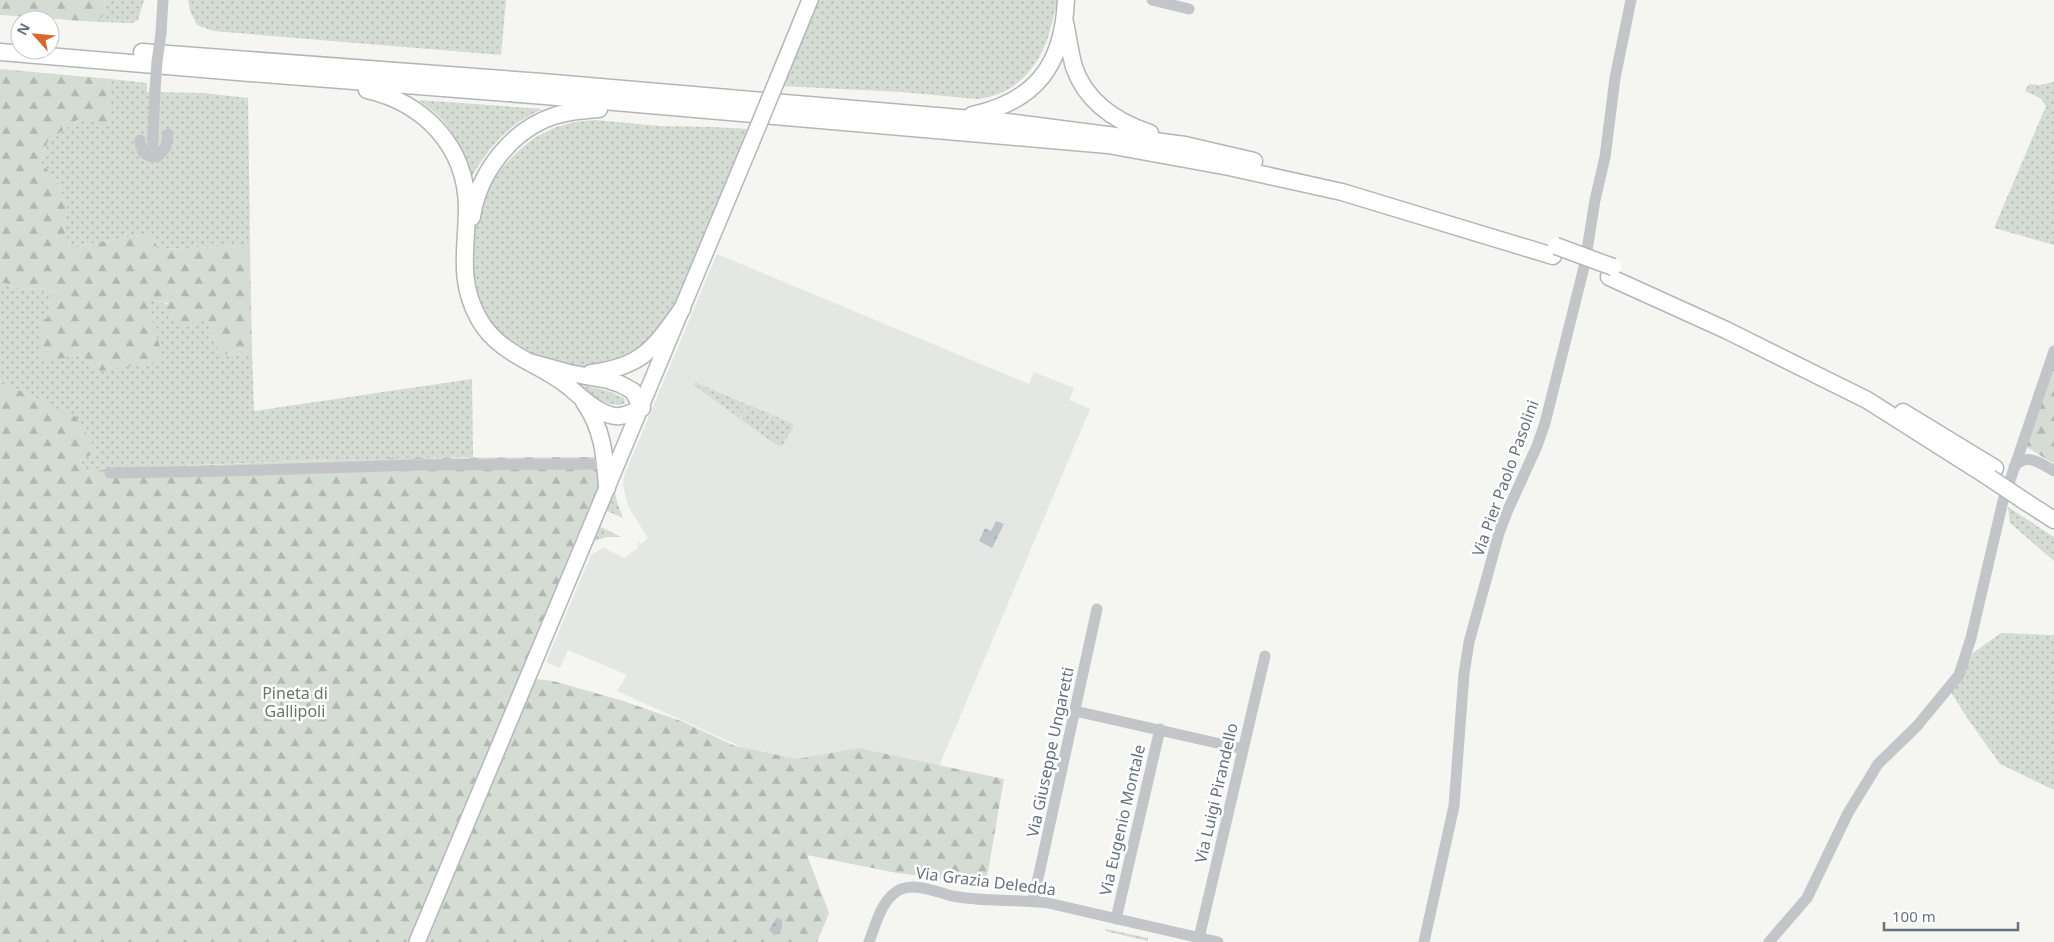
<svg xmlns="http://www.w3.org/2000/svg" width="2054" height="942" viewBox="0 0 2054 942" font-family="'Noto Sans',sans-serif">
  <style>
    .built { fill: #e5e7e5 }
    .grass { fill: url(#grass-dots) }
    .forest { fill: url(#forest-firs) }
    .water { fill: url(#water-ripples) }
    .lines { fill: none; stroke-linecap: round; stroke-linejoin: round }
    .major-casing { stroke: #b4b7bb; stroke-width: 18 }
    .highway-casing { stroke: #b3b6b9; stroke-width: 19 }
    .minor { stroke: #c3c5c9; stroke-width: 11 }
    .major { stroke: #fff; stroke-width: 15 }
    .highway { stroke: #fff; stroke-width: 16 }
    .major-bridge-casing { stroke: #b4b7bb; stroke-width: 18; stroke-linecap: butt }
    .highway-bridge-casing { stroke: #b3b6b9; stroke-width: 19; stroke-linecap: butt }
    .minor-bridge { stroke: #c3c5c9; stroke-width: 11 }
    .major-bridge { stroke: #fff; stroke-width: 15 }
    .highway-bridge { stroke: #fff; stroke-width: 16 }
    .labels { text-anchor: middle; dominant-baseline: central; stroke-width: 5; stroke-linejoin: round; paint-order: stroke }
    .street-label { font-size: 16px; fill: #667281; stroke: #fff }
    .park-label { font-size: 16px; fill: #667964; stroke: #fff }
  </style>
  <defs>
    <pattern id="grass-dots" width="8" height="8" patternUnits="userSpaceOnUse" patternTransform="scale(1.25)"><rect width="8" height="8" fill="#d5dcd3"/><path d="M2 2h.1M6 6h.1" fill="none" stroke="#b1b7b1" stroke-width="1.8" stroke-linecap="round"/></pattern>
    <pattern id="forest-firs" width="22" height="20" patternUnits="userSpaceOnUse" patternTransform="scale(1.25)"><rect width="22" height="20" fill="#d5dcd3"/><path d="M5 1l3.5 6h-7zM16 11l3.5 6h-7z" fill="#b1b7b1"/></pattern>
    <pattern id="water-ripples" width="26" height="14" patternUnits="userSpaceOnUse" patternTransform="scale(1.25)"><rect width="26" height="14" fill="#bcc4c9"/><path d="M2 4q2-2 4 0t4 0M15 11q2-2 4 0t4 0" fill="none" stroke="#9da4a9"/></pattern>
  </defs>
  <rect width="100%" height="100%" fill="#f5f5f2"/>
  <!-- built -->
  <polygon class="built" points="717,254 1029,384 1034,372 1074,388 1069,400 1090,409 916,821 878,808 617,691 627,675 568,650 560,668 546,662 591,555 605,547 606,549 624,558 637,549 639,545 637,542 638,541 641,544 648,538 628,506 623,485 624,476"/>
  <!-- grass -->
  <g class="grass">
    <polygon points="104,0 144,0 138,20 132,23 98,22 106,11"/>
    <polygon points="188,0 506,0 501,55 213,31 197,25 190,11"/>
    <path d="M816 0H1059C1054 12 1052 25 1048 37 1037 70 1013 96 977 99L902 92 781 86Z"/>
    <polygon points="111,79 147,83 147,92 204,93 248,98 250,246 157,249 151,233 70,247 63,226 67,209 58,182 41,162 48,141 77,120 110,123"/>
    <polygon points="2054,82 2054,245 1994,228 2046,106 2040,98 2025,91 2029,84 2039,85"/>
    <path d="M418 100 543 109C510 123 490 146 472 176 460 142 449 120 418 100Z"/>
    <polygon points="595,120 660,126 712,127 748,129 675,307 663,328 631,358 582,370 529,356 499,335 478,303 472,279 473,235 476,213 483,196 501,169 516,153 534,138 556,127 575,122"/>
    <path d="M0 281 15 288 51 289 48 319H38L79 355 100 371 146 298 206 315 220 354 252 353 254 411 472 379 473 457C399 458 324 460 250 463 194 465 139 467 84 472L81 459 98 452 38 399 0 381Z"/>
    <polygon points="695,382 748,405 739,418 694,385"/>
    <path d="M578 384 608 391 624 398 625 403C611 411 589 393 578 384Z"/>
    <polygon points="749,405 771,414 759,432 740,419"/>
    <polygon points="772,415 793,424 793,428 782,446 777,445 759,433"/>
    <polygon points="614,488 617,502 623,518 605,510"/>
    <polygon points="2008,507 2054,537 2054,561 2010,523"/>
    <polygon points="599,526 621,537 606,537 592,542"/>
    <polygon points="2001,633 2054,635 2054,790 2000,764 1968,719 1950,691 1973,653"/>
    <polygon points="1106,929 1148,938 1148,941 1105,931"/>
  </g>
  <!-- forest -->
  <g class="forest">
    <polygon points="0,0 104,0 106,11 98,22 0,15"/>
    <polygon points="0,69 111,79 111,124 77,120 48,141 41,162 58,182 67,209 63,226 70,247 151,233 158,249 250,246 252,353 220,354 206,315 185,328 166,315 168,303 146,299 164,361 100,371 79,355 42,362 38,318 48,319 51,289 15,288 0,281"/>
    <polygon points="2054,359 2054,464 2025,446"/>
    <polygon points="0,381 76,417 98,452 81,459 84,472 122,468 390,458 600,457 599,484 594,501 574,542 574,546 531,649 536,679 553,681 620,700 681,721 735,746 797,759 858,748 1004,779 986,883 897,873 807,855 829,913 817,942 0,942"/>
  </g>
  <!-- water -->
  <g class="water">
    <polygon points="996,521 1004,524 992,548 979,541 985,528 991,531"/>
    <path d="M776 918 781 919C784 926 781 932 775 935L769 930Z"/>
  </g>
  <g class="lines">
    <!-- major casing -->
    <g class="major-casing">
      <g id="major">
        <polyline points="778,78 810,0"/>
        <polyline points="417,942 752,141"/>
      </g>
    </g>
    <!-- highway casing -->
    <g class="highway-casing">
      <g id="highway">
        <path d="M1065 22C1068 37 1070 53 1074 67 1086 102 1117 122 1150 133"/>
        <polyline points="0,52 226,71 545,96 1108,145 1229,167 1342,192 1553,256"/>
        <polyline points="142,52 542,82 1007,122 1185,145 1254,161"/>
        <path d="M367 90C424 103 466 146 467 207 467 248 457 280 479 319 499 355 538 362 568 386 581 397 602 418 620 416 628 415 635 411 642 408L633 391 620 384 608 380 569 373 529 362"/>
        <path d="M972 115C1037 101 1063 64 1066 0"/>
        <path d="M472 217C478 174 511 130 554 116 569 111 584 110 599 109"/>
        <polyline points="1609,277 1726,330 1867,400 1990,478"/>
        <path d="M591 373C642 367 654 348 682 309"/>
        <path d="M584 402C603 429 605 456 607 488"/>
        <polyline points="1903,412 1995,468"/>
        <polyline points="2026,502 2054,520"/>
      </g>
    </g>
    <!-- minor -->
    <g class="minor">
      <polyline points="1152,0 1189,9"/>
      <polyline points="161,33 163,0"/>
      <path d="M140 140C141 152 145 157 157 157L166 147 168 134"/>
      <polyline points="152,157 155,90"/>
      <path d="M2014 467C2027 452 2040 463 2054 471"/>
      <polyline points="110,473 228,471 416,465 606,464"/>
      <polyline points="1075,711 1243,749"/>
      <polyline points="1033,901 1097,609"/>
      <polyline points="1116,919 1160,729"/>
      <polyline points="1199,938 1265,656"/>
      <path d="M869 942C876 924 881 900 899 890 915 882 936 892 952 896 983 902 1016 899 1048 903L1218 942"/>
      <polyline points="1424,942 1454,806 1464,674 1469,642 1499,533 1507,512 1537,446 1545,423 1585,263 1595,200 1605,157 1615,78 1631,0"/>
      <polyline points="1769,942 1807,898 1848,813 1878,764 1917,726 1959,675 1971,638 2003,501 2054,351"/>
    </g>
    <!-- major -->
    <use href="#major" class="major"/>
    <!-- highway -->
    <use href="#highway" class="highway"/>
    <!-- major-bridge casing -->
    <g class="major-bridge-casing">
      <polyline id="major-bridge" points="752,141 778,78"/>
    </g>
    <!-- highway-bridge casing -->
    <g class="highway-bridge-casing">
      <g id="highway-bridge">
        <polyline points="1556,246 1613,267"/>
        <polyline points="1990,478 2026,502"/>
      </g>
    </g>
    <!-- minor-bridge -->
    <polyline class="minor-bridge" points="155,90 157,62 161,33"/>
    <!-- major-bridge -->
    <use href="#major-bridge" class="major-bridge"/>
    <!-- highway-bridge -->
    <use href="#highway-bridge" class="highway-bridge"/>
  </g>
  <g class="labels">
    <!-- street labels -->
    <g class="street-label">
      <text transform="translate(1505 478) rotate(-70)">Via Pier Paolo Pasolini</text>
      <text transform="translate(1050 752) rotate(-78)">Via Giuseppe Ungaretti</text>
      <text transform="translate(1216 793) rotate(-77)">Via Luigi Pirandello</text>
      <text transform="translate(1122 820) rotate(-77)">Via Eugenio Montale</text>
      <text transform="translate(986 881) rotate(7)">Via Grazia Deledda</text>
    </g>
    <!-- park labels -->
    <g class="park-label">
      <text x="295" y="693">Pineta di<tspan x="295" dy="18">Gallipoli</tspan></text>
    </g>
  </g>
  <!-- north arrow -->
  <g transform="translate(35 35) rotate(297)"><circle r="24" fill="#ffffff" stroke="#c2c7cd"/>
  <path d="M0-4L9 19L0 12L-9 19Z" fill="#da682d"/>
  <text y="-8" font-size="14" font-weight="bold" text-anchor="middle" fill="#667281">N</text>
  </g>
  <!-- scale -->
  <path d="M1884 922v8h134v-8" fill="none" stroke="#667281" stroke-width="2.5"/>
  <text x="1892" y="922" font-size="15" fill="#667281" stroke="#ffffff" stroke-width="4" paint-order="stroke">100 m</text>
</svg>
